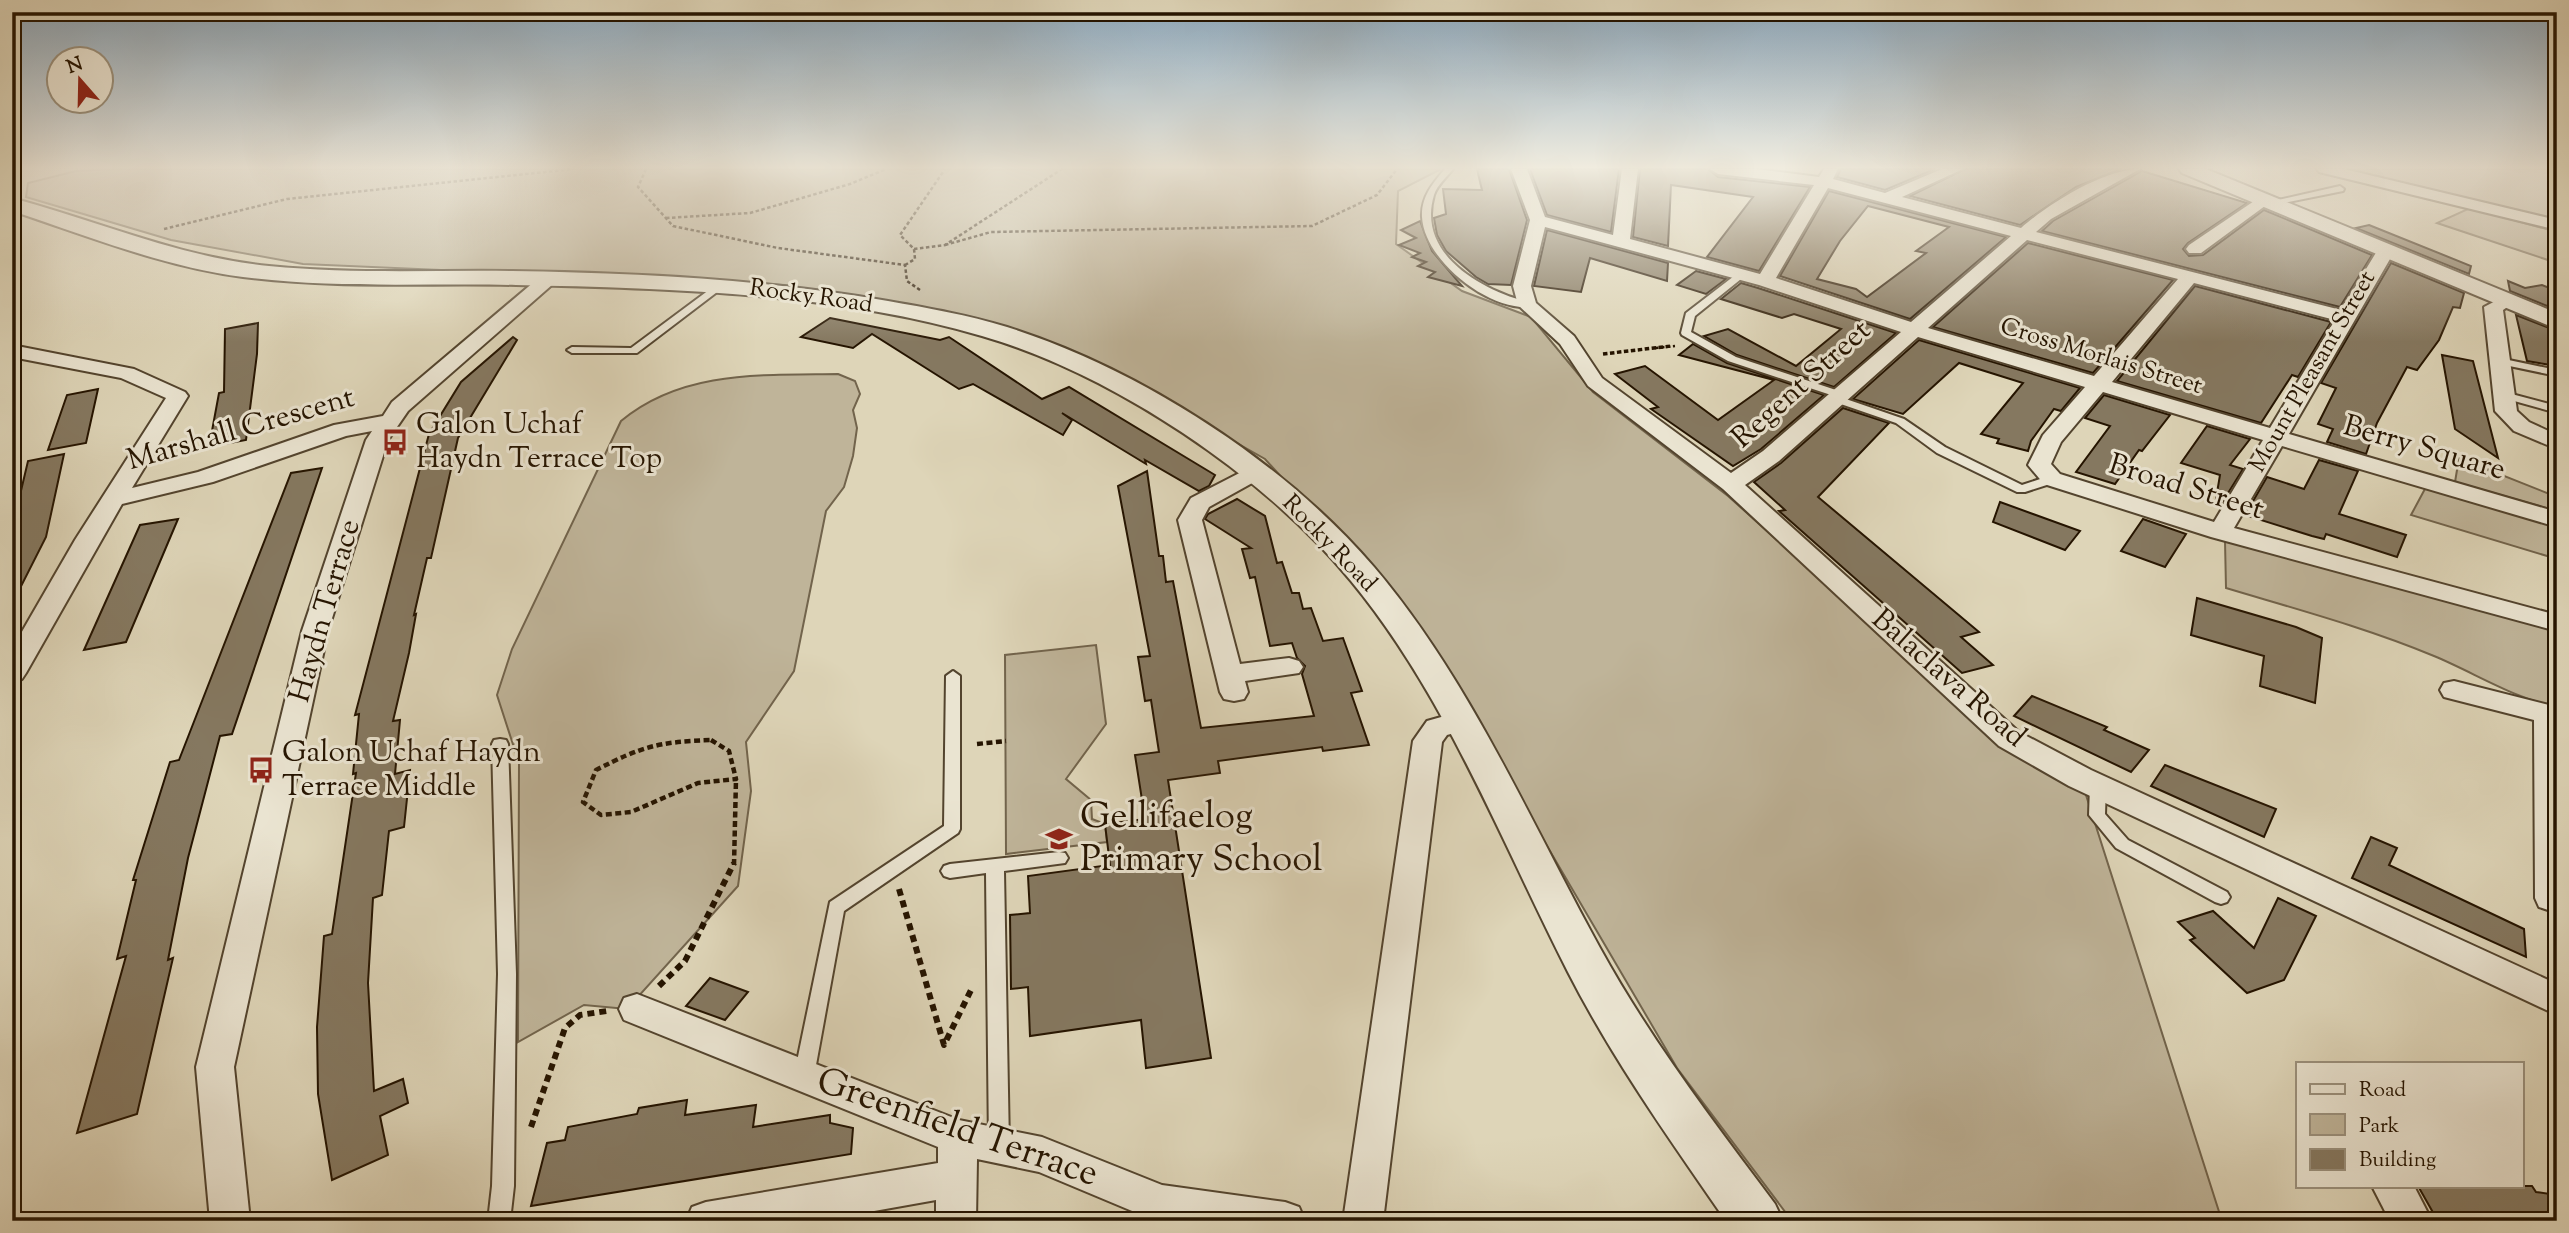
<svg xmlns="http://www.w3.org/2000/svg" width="2569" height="1233" viewBox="0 0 2569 1233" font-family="'Sorts Mill Goudy',serif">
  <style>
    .green { fill: #bfb499; stroke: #72644c; stroke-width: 2 }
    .building { fill: #857860; stroke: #251400; stroke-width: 2; fill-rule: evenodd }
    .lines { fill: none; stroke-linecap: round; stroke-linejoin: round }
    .service-casing { stroke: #53442e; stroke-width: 4 }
    .minor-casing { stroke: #53442e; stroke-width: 4 }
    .tertiary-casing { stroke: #53442e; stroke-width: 4 }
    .path-far3 { stroke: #251400; stroke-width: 2.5; stroke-dasharray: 3.5 2.5; stroke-linecap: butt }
    .path-far2 { stroke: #251400; stroke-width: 3.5; stroke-dasharray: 4.5 2.5; stroke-linecap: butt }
    .path-far1 { stroke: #251400; stroke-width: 4.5; stroke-dasharray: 6 3.5; stroke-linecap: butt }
    .path { stroke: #251400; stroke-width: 6; stroke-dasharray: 7 5; stroke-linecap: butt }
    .service { fill: #eae4d1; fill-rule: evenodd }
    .minor { fill: #eae4d1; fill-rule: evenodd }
    .tertiary { fill: #eae4d1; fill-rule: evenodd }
    .labels { text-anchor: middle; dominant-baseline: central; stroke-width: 6; stroke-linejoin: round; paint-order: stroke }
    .far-street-label { font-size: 24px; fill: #251400; stroke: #eae4d1 }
    .street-label { font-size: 30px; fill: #251400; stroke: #eae4d1 }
    .poi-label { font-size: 30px; fill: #251400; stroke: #eae4d1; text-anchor: start }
    .near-poi-label { font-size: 37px; fill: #251400; stroke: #eae4d1; text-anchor: start }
    .near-street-label { font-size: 37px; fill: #251400; stroke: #eae4d1 }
  </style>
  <rect width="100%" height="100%" fill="#ded5b8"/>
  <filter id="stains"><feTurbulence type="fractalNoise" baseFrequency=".00286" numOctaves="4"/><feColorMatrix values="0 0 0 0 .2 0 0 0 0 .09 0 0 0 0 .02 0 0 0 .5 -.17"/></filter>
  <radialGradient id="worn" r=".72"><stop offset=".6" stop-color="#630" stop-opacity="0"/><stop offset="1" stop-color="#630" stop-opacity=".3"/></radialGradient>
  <!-- green -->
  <g class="green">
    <polygon points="112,169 1441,169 1398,191 1396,244 1462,291 1531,317 1593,392 1728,496 2015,753 2085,792 2222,1221 1792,1221 1677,1068 1420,629 1265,459 1100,366 918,310 785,285 303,264 171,240 26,197 28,183 76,171"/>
    <polygon points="2347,169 2557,169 2557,220"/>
    <polygon points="2470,208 2557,232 2557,263 2437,223"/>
    <path d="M838 374 855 381 860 394 853 410 857 428 853 456 844 487 826 511 794 671 746 742 751 791 738 886 627 1009 584 1005 518 1042 519 763 497 695 512 649 621 421C682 370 762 375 838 374Z"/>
    <polygon points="2459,458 2557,497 2557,511 2455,482"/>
    <polygon points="2426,487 2557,525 2557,559 2411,515"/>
    <path d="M2225 541 2557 628V707C2513 698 2475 673 2434 656 2367 628 2296 609 2226 588Z"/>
    <polygon points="1096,645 1106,724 1066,779 1091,800 1092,819 1105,824 1107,842 1006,854 1005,655"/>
  </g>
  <!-- building -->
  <g class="building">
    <polygon points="1477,169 1509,169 1527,220 1511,285 1488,284 1476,277 1446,251 1437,235 1434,218 1446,214 1443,189 1482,190"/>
    <polygon points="1530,169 1619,169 1611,232 1547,215"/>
    <polygon points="1640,169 1708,169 1718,177 1810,187 1759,271 1707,257 1753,197 1671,185 1668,246 1633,237"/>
    <polygon points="1841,169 1935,169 1885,190 1837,177"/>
    <polygon points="1965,169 2122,169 2076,187 2020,225 1910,196"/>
    <polygon points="2142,171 2247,203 2188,243 2183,249 2189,256 2203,255 2264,210 2372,255 2340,307 2042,231 2053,221"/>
    <path d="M1829 191 2006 237 1910 319 1780 276ZM1868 206 1949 227 1916 251 1926 253 1867 297 1856 289 1817 279 1840 241Z"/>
    <polygon points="1420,221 1432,251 1462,286 1428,277 1435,272 1418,266 1426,262 1412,257 1420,253 1399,245 1416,238 1401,230"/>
    <polygon points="2369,225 2471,266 2469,274 2356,228"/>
    <polygon points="1547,230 1668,263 1667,281 1590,258 1581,292 1534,286"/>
    <polygon points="2028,243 2173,280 2093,373 1933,327"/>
    <polygon points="2391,263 2464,293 2460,308 2453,307 2439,340 2417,370 2407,367 2377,423 2366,454 2327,442 2333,429 2318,424 2336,388 2321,383"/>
    <polygon points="1696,271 1726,279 1706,294 1677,285"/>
    <polygon points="2508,281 2525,288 2542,285 2557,291 2557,310 2510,291"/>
    <polygon points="1741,283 1758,288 1896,333 1834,387 1737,355 1704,336 1728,329 1796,366 1841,329 1794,314 1782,318 1721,299"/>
    <polygon points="2195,286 2331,322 2298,377 2292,375 2261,423 2117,381"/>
    <polygon points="2516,315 2557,331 2557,366 2527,361"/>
    <polygon points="830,318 940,340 949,337 1042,399 1069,387 1215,475 1209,486 1199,491 1145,460 1146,464 1062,413 1072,420 1063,435 973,384 959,389 872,334 853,348 801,337"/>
    <polygon points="258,323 257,354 246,440 209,447 219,393 224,392 225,329"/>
    <polygon points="513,337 517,340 458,438 431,558 427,558 414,615 416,614 409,653 393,721 400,720 395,774 410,770 404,827 389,831 382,895 373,898 368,983 374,1091 403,1079 408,1103 380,1116 388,1155 332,1180 318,1094 317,1027 324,936 332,934 356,773 353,774 359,714 355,715 429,434 461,382"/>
    <polygon points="1919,340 2080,388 2061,411 2054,409 2031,441 2028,451 1997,443 1999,439 1981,434 2023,383 1959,363 1903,414 1853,399"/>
    <polygon points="1693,344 1727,363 1824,395 1761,449 1733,466 1651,409 1658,407 1615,374 1645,366 1718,420 1774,380 1679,355"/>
    <polygon points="2442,355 2473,361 2498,458 2455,429"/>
    <polygon points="98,389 86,443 48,450 67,395"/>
    <polygon points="2104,395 2170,415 2142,451 2139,450 2115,484 2076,472 2110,426 2085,418"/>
    <polygon points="1843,408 1889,423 1818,497 1979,632 1961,637 1993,665 1962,673 1779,511 1785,510 1754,482 1781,463"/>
    <polygon points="2207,426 2250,439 2230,465 2243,469 2220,506 2215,505 2220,475 2181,463"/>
    <polygon points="64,454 46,537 12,604 12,529 28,461"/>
    <polygon points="2319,460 2358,471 2339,514 2406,535 2397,557 2326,534 2324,539 2312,536 2245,515 2267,477 2304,489"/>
    <polygon points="322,468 232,734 220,736 188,858 168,960 173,958 137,1114 77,1133 126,956 117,959 136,880 133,880 170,762 179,760 291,473"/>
    <polygon points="1147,471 1159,556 1163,556 1166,582 1173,581 1201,728 1314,716 1302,674 1305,666 1297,658 1292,643 1270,646 1255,577 1250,578 1242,549 1251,548 1205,519 1208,514 1237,499 1265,516 1277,563 1282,562 1292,593 1299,593 1303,609 1311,608 1323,641 1343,638 1362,691 1351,693 1369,745 1323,751 1322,747 1218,761 1220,773 1168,780 1211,1058 1146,1068 1141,1020 1030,1036 1028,987 1011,989 1010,915 1030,913 1028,876 1110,865 1105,824 1145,819 1135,755 1159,752 1151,700 1145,701 1138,657 1150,656 1118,486"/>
    <polygon points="2000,502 2080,531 2065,550 1993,522"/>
    <polygon points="178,519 126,642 84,650 140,525"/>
    <polygon points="2143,519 2186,534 2165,567 2121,551"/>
    <polygon points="2197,598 2296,627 2322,638 2315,703 2260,686 2264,656 2191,635"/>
    <polygon points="2032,696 2107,727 2104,730 2149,750 2131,772 2014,716"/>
    <polygon points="2165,765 2276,809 2264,837 2151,786"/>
    <polygon points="2371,837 2397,848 2389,865 2524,929 2526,957 2352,878"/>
    <polygon points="2278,898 2316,916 2284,980 2247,993 2190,940 2195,938 2178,922 2213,911 2254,948"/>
    <polygon points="710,978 748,992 725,1020 686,1006"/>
    <polygon points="687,1100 685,1115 756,1105 753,1127 830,1115 830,1123 853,1128 851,1154 531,1206 547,1143 565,1140 568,1127 637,1114 639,1108"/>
    <polygon points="2418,1186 2532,1186 2536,1192 2557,1195 2557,1221 2480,1221 2435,1216"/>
  </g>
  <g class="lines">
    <!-- service casing -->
    <g class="service-casing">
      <g id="service">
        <path d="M1445 169H1453C1447 177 1437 185 1434 195 1416 255 1483 291 1531 303V307C1488 311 1424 260 1422 217 1421 197 1433 183 1445 169Z"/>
        <polygon points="2340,186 2344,189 2343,191 2269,206 2265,203"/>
        <polygon points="1738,273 1746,275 1695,316 1691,332 1736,357 1845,393 1847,395 1843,398 1904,419 1945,447 2022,485 2052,475 2058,479 2056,482 2025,492 2017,492 1937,453 1896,423 1832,401 1830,399 1834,396 1728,361 1682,335 1681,333 1686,313"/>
        <polygon points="717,284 725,286 637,353 572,353 567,350 572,347 631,348"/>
        <polygon points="2499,358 2557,370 2557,376 2495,363 2495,359"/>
        <polygon points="2504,392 2557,406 2557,413 2500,397 2498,395"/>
        <polygon points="953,671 960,676 960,829 958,833 844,911 814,1076 811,1082 804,1085 797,1082 794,1076 830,902 944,826 946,676"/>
        <polygon points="500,739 506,740 508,744 516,974 514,1186 510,1221 488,1221 492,1186 498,974 492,744 494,740"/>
        <polygon points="2098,780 2104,782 2106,786 2105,814 2128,840 2227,892 2230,897 2227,902 2221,904 2215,902 2116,848 2089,815 2090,786 2092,782"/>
        <polygon points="1059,852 1065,853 1068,858 1065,863 1004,871 1009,1146 1006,1153 999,1155 992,1153 989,1146 986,873 950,878 944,876 941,871 944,866 950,864"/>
      </g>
    </g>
    <!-- minor casing -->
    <g class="minor-casing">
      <g id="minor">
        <path d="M1511 169H1527L1545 217 1613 235 1622 169H1638L1630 239 1760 274 1814 185 1718 174 1710 169H1756L1819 177 1824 169H1838L1833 179 1885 193 1942 169H1963L1902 197 2021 228C2048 204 2104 169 2140 169L2051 219 2036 232 2341 310 2377 251 2395 249 2398 253 2390 259 2289 434 2557 512V527L2282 446 2234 528 2557 615V631L2211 537 2044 484 2028 465 2043 435 2085 387 1918 337 1779 461 1745 485 2019 732 2091 770 2557 984V1015L2069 786 1999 746 1723 489 1588 386 1560 344 1518 305 1513 286 1530 220ZM1828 188 2011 236 1911 322 1776 278ZM1545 227 1759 285 1901 332 1763 451 1731 473 1602 378 1574 336 1536 303 1531 286ZM2027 240 2178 279 2094 376 1928 328ZM2194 283 2335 320 2270 428 2112 382ZM2103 392 2263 440 2214 522 2060 474 2051 464 2061 442Z"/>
        <polygon points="2317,169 2344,169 2557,220 2557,230 2319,172"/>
        <polygon points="2263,195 2269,197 2269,203 2201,253 2189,253 2186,249 2189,245"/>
        <polygon points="547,275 553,276 556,280 553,284 408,411 388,440 328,631 234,1067 250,1221 210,1221 196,1067 302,631 366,440 372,431 346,436 213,482 122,504 26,673 22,679 12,682 12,649 75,540 166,398 121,378 12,357 12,345 134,369 185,392 188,396 132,488 198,472 334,425 383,416 392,402 541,276"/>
        <polygon points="2507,295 2516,301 2503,310 2517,411 2529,422 2557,435 2557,449 2514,431 2495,411 2484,307"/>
        <polygon points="1255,465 1263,467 1266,472 1263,477 1209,507 1202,520 1240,664 1289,658 1299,661 1303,667 1299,673 1245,681 1248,692 1244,699 1234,701 1224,699 1220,692 1178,520 1191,498"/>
        <polygon points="2454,681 2557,707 2557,909 2551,911 2539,907 2535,898 2534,720 2444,697 2440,690 2444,683"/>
        <polygon points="1459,712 1469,715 1473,722 1469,729 1447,735 1442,742 1383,1221 1343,1221 1413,741 1427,721"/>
        <polygon points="637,994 959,1120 1042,1137 1162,1185 1285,1202 1299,1207 1305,1221 1156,1221 1039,1172 977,1159 976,1221 936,1221 936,1200 818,1221 686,1221 692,1207 706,1202 938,1163 938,1147 624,1020 619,1009 624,998"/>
        <polygon points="2372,1186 2414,1186 2432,1221 2390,1221"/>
      </g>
    </g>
    <!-- tertiary casing -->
    <g class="tertiary-casing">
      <g id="tertiary">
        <polygon points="2179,169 2206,169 2557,313 2557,329 2182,173"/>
        <path d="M12 198C98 221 179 257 269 266 350 274 431 270 512 271 638 273 764 279 888 301 928 308 968 315 1007 327 1140 369 1283 461 1374 567 1470 680 1529 819 1600 948 1650 1039 1713 1121 1775 1204L1783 1221H1726C1670 1140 1613 1060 1568 972 1501 841 1446 696 1351 581 1265 476 1113 374 982 336 837 293 667 288 516 285 425 283 334 289 243 277 164 267 88 236 12 211Z"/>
      </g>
    </g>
    <!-- path-far3 -->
    <g class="path-far3">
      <polyline points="646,169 638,187 673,226 778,248 905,265 907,281 920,290"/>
      <polyline points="666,218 750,213 850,184 886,169"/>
      <polyline points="164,229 287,199 573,169"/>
      <polyline points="945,245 991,232 1312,226 1377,195 1397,169"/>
      <polyline points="914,249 945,245 1062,169"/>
      <polyline points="905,265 915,259 914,249 900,235 945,169"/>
      <polyline points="1655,348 1675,346"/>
    </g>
    <!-- path-far2 -->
    <polyline class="path-far2" points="1603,354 1671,346"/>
    <!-- path-far1 -->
    <g class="path-far1">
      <path d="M711 740 729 751 736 779 698 783 631 812 601 815 583 802 596 770C643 746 658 742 711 740Z"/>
      <polyline points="977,744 1006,741"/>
      <polyline points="734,865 736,779"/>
    </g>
    <!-- path -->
    <g class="path">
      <polyline points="899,889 944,1045 972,988"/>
      <polyline points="659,986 685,961 734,863"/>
      <polyline points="531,1127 565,1028 580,1015 607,1011"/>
    </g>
    <!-- service -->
    <use href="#service" class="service"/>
    <!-- minor -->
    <use href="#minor" class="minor"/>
    <!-- tertiary -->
    <use href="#tertiary" class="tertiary"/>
  </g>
  <!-- sky -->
  <linearGradient id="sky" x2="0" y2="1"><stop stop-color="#8ba7bc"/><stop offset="0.49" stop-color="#f0ecdf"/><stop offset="1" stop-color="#f0ecdf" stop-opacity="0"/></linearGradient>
  <rect width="2569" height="342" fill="url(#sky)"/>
  <!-- icons -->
  <defs>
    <g id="bus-bare" transform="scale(2.1)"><path d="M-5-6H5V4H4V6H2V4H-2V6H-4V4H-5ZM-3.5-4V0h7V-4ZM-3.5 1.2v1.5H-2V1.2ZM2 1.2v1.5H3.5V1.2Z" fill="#8f2418" stroke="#eae4d1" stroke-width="2.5" paint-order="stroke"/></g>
    <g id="school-bare" transform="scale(2.1)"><path d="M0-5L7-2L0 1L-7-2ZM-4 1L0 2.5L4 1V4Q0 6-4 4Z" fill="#8f2418" stroke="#eae4d1" stroke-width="2.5" paint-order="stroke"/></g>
  </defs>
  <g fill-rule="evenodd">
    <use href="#bus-bare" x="395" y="442"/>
    <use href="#bus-bare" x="261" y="770"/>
    <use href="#school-bare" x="1059" y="839"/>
  </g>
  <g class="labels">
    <!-- far-street labels -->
    <g class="far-street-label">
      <text transform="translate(811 297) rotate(8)">Rocky Road</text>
      <text transform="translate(2101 357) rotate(17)">Cross Morlais Street</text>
      <text transform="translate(2313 372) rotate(-60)">Mount Pleasant Street</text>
      <text transform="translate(1329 544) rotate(46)">Rocky Road</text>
    </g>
    <!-- street labels -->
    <g class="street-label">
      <text transform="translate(1802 385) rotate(-42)">Regent Street</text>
      <text transform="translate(241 430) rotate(-16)">Marshall Crescent</text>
      <text transform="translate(2424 449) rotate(16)">Berry Square</text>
      <text transform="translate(2186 488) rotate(17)">Broad Street</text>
      <text transform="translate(326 611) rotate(-74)">Haydn Terrace</text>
      <text transform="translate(1948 679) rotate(41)">Balaclava Road</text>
    </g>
    <!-- poi labels -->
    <g class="poi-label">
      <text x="416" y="425">Galon Uchaf<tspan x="416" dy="34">Haydn Terrace Top</tspan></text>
      <text x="282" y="753">Galon Uchaf Haydn<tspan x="282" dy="34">Terrace Middle</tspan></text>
    </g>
    <!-- near-poi labels -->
    <g class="near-poi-label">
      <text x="1080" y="818">Gellifaelog<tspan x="1080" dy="43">Primary School</tspan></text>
    </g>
    <!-- near-street labels -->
    <g class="near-street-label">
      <text transform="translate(957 1129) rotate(19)">Greenfield Terrace</text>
    </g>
  </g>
  <!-- margin -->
  <rect width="2569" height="1233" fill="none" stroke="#ded5b8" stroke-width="42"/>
  <rect x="14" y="14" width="2541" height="1205" fill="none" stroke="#251400" stroke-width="3.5"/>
  <rect x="21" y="21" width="2527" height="1191" fill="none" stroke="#251400" stroke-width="2"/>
  <!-- legend -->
  <rect x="2296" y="1062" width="228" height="126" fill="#eae4d1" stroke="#9b917d" stroke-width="2"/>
  <rect x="2310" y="1084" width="35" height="10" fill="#eae4d1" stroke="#9b917d" stroke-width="2"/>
  <text x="2359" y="1096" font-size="21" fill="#251400">Road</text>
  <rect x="2310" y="1114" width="35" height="21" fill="#bfb499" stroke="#9b917d" stroke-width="2"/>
  <text x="2359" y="1132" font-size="21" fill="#251400">Park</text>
  <rect x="2310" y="1149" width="35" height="21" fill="#857860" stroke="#9b917d" stroke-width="2"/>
  <text x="2359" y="1166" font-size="21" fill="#251400">Building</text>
  <!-- north arrow -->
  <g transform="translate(80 80) rotate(340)"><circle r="33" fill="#eae4d1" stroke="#9b917d" stroke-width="2"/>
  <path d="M0-5L12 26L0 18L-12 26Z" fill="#8f2418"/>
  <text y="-10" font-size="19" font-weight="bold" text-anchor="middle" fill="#251400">N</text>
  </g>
  <rect width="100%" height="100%" filter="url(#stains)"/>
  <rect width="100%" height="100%" fill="url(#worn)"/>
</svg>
